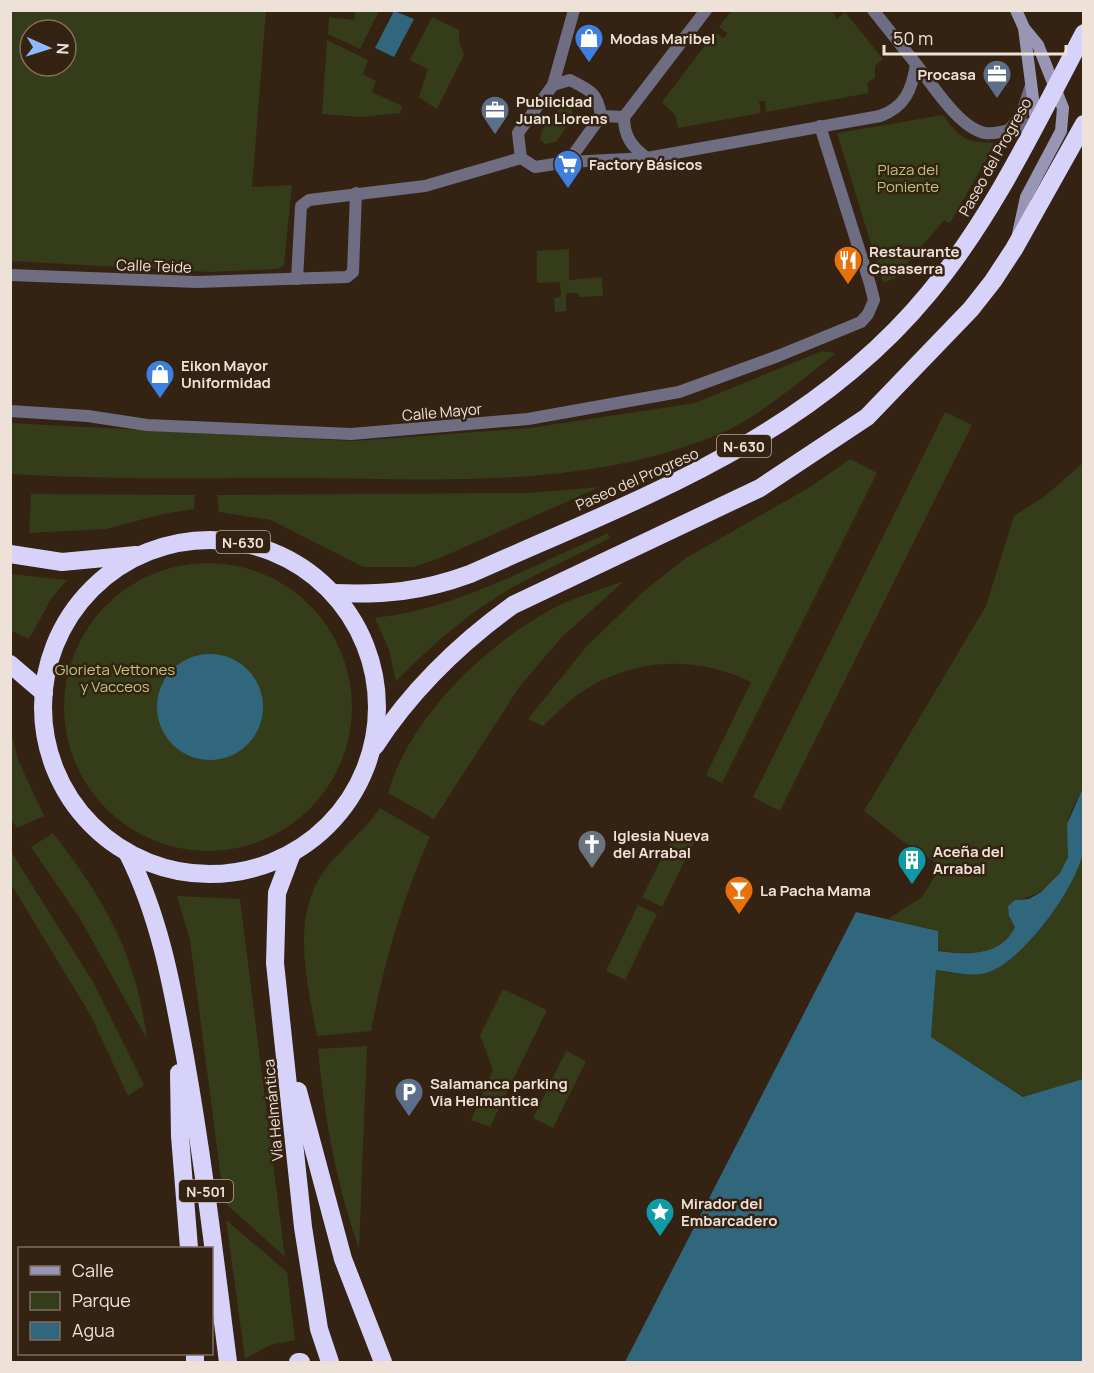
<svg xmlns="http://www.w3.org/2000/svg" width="1094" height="1373" viewBox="0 0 1094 1373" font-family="Manrope,sans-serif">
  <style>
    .green { fill: #353c19; fill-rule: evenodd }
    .water { fill: #30677d }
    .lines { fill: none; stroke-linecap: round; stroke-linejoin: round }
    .street { stroke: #6f6d81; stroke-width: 12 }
    .secondary { stroke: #9996b5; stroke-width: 12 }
    .highway { stroke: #d6d2fa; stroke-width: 18 }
    .labels { text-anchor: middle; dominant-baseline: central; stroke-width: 5; stroke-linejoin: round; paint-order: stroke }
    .shield { fill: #342212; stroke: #b6a89c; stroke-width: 1.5 }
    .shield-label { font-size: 14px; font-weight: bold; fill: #eee1d7 }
    .poi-label { font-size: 15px; font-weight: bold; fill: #eee1d7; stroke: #342212; text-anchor: start }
    .street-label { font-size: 15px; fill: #eee1d7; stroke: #342212 }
    .park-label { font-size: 15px; fill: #b7c77e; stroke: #342212 }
  </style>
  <rect width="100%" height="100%" fill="#342212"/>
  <!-- green -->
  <g class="green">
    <polygon points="732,10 832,11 837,19 845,12 883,59 875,66 875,78 867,83 869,93 766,112 765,101 759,101 761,113 678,128 675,115 662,102 715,32 724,38 727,33 719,27"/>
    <path d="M10 11H266L252 187 292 185 284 265 278 269 208 272 11 261ZM30 30H66V66H30Z"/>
    <polygon points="355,11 379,11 360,49 328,34 329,17 354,20"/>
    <polygon points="432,17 459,30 459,41 464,55 437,109 419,97 428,69 410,60"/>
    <polygon points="327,40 368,60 363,74 376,81 372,92 402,106 400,113 360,117 322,114"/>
    <path d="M565 106 572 109 573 118 556 142 545 144 540 139C541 128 555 110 565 106Z"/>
    <path d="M943 115C962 141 966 142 996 143L950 223 944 220 895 278 883 283 837 133Z"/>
    <polygon points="569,249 569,280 602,277 603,296 579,297 578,293 566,293 566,311 555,312 554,298 561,297 560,282 537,283 537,251"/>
    <path d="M822 351 836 353C798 383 757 419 712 437 582 489 438 479 300 478 204 478 107 480 11 474L10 423 353 441 530 428 695 403Z"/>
    <polygon points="945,412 972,425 780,811 753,797"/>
    <path d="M850 459 877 473 722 783 706 775 751 682C694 654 630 658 577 695 565 704 554 716 543 726L528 719 586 647 643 592 686 558 810 487Z"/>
    <path d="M1083 463V788C1078 799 1070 810 1068 822 1066 832 1070 843 1068 854 1063 879 1038 898 1015 900L1009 916 1015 927C1001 957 965 955 937 950L938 931 888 919 922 897 941 866 901 840 864 811 986 606 1014 516 1045 496Z"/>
    <polygon points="600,487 440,558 413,567 363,567 271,520 219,512 217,495 529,493"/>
    <polygon points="31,494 195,495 194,509 163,514 106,529 29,533"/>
    <path d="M608 533 610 538C573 558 531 575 495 598 459 621 427 650 396 681L389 650 375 618C456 609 533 565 608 533Z"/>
    <circle cx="208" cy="707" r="144"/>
    <polygon points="11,574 67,580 51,599 29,639 11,631"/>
    <path d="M624 581 561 638 520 686 434 819 388 793C409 718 485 645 552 609 575 597 600 590 624 581Z"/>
    <polygon points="10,726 18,760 44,816 17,828 11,819"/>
    <path d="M380 808 430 837C402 900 384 963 371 1031L317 1036C307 980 289 914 328 866 345 845 363 832 380 808Z"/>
    <polygon points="676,830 695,840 662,907 642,897"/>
    <path d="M53 833C105 900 136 954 147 1039L79 917 31 847Z"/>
    <path d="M1083 849V1079L1024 1097 931 1037 936 970C946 971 958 975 968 974 974 974 981 970 986 968 1038 950 1065 898 1083 849Z"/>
    <polygon points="10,850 93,982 144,1085 128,1096 91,1016 11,884"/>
    <polygon points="177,896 240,899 285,1257 224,1202 190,940"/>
    <polygon points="638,905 657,914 625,980 606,971"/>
    <polygon points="503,989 547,1010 490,1127 471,1120 493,1070 480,1035"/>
    <path d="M367 1046 359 1249C336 1184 324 1117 318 1049Z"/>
    <polygon points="566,1051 586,1061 553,1128 533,1118"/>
    <polygon points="226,1220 287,1272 295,1340 270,1345 245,1359"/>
  </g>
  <!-- water -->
  <g class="water">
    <polygon points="394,11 414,19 394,57 375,48"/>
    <circle cx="210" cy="707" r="53"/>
    <path d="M1083 788C1084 807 1086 829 1084 848 1078 886 1023 962 986 973 971 977 952 972 936 970L931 1037 1023 1097 1083 1079V1362H625L856 912 938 931V951C965 955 1001 957 1015 927L1009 916 1008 906 1015 900 1029 899 1041 892 1060 873 1068 857 1067 824Z"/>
  </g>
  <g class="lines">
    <!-- street -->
    <g class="street">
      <path d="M916 64C932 84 959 128 985 133 1000 135 1021 126 1036 122"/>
      <path d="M570 80C590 90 598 93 601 116L568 162 535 167 521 158 518 133 553 85Z"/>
      <polyline points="553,85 574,10"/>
      <polyline points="601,116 624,117 706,10"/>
      <path d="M624 117C624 137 632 147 647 158"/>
      <polyline points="1010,129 1022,113 1030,88"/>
      <path d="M568 162 647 158 880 116C905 107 912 90 916 64L873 10"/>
      <polyline points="10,275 197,282 347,277 353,272 356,193"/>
      <polyline points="297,279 301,206 309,200 425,186 521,158"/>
      <polyline points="10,411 88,416 147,425 351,434 528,419 679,392 778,356 861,322 868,314 874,300 870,284 820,126"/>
    </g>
    <!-- secondary -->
    <g class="secondary">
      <polyline points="1016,10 1024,28 1036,122"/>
      <polyline points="1018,234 1026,197 1061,131 1063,108 1038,45 1024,28"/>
    </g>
    <!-- highway -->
    <g class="highway">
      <circle cx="210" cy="707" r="167"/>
      <polyline points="10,554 62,562 136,555"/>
      <path d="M333 593C384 595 421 592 470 574 637 499 808 440 929 293 993 216 1037 122 1084 33"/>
      <polyline points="10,664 44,693"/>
      <path d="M375 746C411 691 459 644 513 605L760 488 867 417 971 309 993 281 1014 249 1084 124"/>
      <path d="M127 852C160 917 172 986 185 1057 203 1158 215 1260 228 1362"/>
      <polyline points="292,853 277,893 275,963 303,1227 319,1329 330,1362"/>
      <polyline points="179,1073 180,1136 189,1248"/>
      <polyline points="298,1091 343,1259 383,1362"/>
      <polyline points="195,1354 195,1362"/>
      <polyline points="298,1362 301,1362"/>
    </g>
  </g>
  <!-- icons -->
  <defs>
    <g id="shop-pin" transform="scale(1.5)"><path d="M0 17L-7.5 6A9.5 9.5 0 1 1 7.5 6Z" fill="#3f7fe0" stroke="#342212"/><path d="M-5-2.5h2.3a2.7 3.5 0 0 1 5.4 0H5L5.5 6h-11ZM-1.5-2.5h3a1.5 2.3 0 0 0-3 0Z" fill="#fff"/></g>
    <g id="office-pin" transform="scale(1.5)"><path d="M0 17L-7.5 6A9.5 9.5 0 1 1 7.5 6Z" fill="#5c6f8a" stroke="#342212"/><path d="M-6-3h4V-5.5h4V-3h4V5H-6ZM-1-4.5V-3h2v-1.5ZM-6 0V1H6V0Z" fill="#fff"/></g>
    <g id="supermarket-pin" transform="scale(1.5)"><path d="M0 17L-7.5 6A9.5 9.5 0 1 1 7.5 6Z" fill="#3f7fe0" stroke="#342212"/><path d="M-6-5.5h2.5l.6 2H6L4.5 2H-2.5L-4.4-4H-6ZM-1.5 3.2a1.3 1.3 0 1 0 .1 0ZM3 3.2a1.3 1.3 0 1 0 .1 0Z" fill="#fff"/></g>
    <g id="restaurant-pin" transform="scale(1.5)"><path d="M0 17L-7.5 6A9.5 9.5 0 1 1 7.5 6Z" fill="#e8710a" stroke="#342212"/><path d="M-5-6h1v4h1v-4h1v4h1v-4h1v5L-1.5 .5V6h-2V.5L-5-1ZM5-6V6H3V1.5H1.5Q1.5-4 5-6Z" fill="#fff"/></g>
    <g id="church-pin" transform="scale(1.5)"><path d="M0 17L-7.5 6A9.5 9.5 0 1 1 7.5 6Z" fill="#6b7280" stroke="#342212"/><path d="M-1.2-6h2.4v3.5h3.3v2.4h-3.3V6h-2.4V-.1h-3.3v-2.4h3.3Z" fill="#fff"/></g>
    <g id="building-pin" transform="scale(1.5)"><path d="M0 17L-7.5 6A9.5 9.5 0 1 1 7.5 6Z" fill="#0f9aa8" stroke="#342212"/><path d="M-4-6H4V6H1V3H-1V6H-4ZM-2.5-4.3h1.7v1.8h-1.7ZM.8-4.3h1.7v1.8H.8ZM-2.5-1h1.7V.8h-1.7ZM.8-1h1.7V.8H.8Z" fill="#fff"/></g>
    <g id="bar-pin" transform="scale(1.5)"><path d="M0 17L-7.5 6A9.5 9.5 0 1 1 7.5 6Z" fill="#e8710a" stroke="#342212"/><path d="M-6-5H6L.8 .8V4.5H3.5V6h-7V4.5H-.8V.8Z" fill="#fff"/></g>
    <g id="parking-pin" transform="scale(1.5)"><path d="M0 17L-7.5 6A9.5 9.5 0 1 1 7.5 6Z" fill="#5c6f8a" stroke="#342212"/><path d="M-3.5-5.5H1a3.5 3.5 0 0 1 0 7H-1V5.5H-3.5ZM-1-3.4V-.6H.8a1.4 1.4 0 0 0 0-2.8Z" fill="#fff"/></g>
    <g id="sight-pin" transform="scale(1.5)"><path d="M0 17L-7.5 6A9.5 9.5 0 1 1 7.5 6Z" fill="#0f9aa8" stroke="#342212"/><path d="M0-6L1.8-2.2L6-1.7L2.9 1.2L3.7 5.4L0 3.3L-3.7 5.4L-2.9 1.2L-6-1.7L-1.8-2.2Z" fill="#fff"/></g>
  </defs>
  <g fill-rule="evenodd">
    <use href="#shop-pin" x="589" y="38"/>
    <use href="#office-pin" x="997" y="74"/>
    <use href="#office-pin" x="495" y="110"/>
    <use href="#supermarket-pin" x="568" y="164"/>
    <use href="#restaurant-pin" x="848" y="260"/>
    <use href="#shop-pin" x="160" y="374"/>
    <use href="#church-pin" x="592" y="844"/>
    <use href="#building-pin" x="912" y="860"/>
    <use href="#bar-pin" x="739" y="890"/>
    <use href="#parking-pin" x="409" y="1092"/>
    <use href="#sight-pin" x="660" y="1212"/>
  </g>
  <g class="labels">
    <!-- shield labels -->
    <g class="shield">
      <rect x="717" y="435" width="54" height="22" rx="4.5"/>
      <rect x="216" y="531" width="54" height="22" rx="4.5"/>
      <rect x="179" y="1180" width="54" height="22" rx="4.5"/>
    </g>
    <g class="shield-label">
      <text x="744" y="446">N-630</text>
      <text x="243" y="542">N-630</text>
      <text x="206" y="1191">N-501</text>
    </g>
    <!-- poi labels -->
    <g class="poi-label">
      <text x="610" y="38">Modas Maribel</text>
      <text x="976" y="74" text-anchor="end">Procasa</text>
      <text x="516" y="101">Publicidad<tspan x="516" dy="17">Juan Llorens</tspan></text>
      <text x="589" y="164">Factory Básicos</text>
      <text x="869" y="251">Restaurante<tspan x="869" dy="17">Casaserra</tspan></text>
      <text x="181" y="365">Eikon Mayor<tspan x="181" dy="17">Uniformidad</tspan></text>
      <text x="613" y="835">Iglesia Nueva<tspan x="613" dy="17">del Arrabal</tspan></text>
      <text x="933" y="851">Aceña del<tspan x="933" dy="17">Arrabal</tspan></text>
      <text x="760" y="890">La Pacha Mama</text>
      <text x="430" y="1083">Salamanca parking<tspan x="430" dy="17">Via Helmantica</tspan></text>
      <text x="681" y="1203">Mirador del<tspan x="681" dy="17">Embarcadero</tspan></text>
    </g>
    <!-- street labels -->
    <g class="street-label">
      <text transform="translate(995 157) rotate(-61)">Paseo del Progreso</text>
      <text transform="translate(154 266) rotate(2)">Calle Teide</text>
      <text transform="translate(442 412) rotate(-5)">Calle Mayor</text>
      <text transform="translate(637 479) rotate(-24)">Paseo del Progreso</text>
      <text transform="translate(273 1110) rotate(-95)">Vía Helmántica</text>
    </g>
    <!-- park labels -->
    <g class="park-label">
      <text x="908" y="169">Plaza del<tspan x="908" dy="17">Poniente</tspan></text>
      <text x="115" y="669">Glorieta Vettones<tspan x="115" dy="17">y Vacceos</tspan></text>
    </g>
  </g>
  <!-- border -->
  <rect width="1094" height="1373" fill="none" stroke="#eee1d7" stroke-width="24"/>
  <!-- legend -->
  <rect x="18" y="1247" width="195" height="108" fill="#342212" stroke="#7e6e61" stroke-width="1.5"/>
  <rect x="30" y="1266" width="30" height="9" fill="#9996b5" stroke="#7e6e61" stroke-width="1.5"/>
  <text x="72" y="1277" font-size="18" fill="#eee1d7">Calle</text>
  <rect x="30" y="1292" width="30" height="18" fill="#353c19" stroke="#7e6e61" stroke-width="1.5"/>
  <text x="72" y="1307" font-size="18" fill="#eee1d7">Parque</text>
  <rect x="30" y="1322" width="30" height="18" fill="#30677d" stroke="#7e6e61" stroke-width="1.5"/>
  <text x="72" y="1337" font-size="18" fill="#eee1d7">Agua</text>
  <!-- north arrow -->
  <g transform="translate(48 48) rotate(93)"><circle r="28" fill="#342212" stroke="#7e6e61" stroke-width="1.5"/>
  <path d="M0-4.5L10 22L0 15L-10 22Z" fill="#8eb9fc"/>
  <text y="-9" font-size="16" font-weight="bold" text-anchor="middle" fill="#eee1d7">N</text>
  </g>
  <!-- scale -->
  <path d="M884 45v9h182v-9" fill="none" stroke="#eee1d7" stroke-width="3"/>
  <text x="893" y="45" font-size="18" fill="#eee1d7" stroke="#342212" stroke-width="4.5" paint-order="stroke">50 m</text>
</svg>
